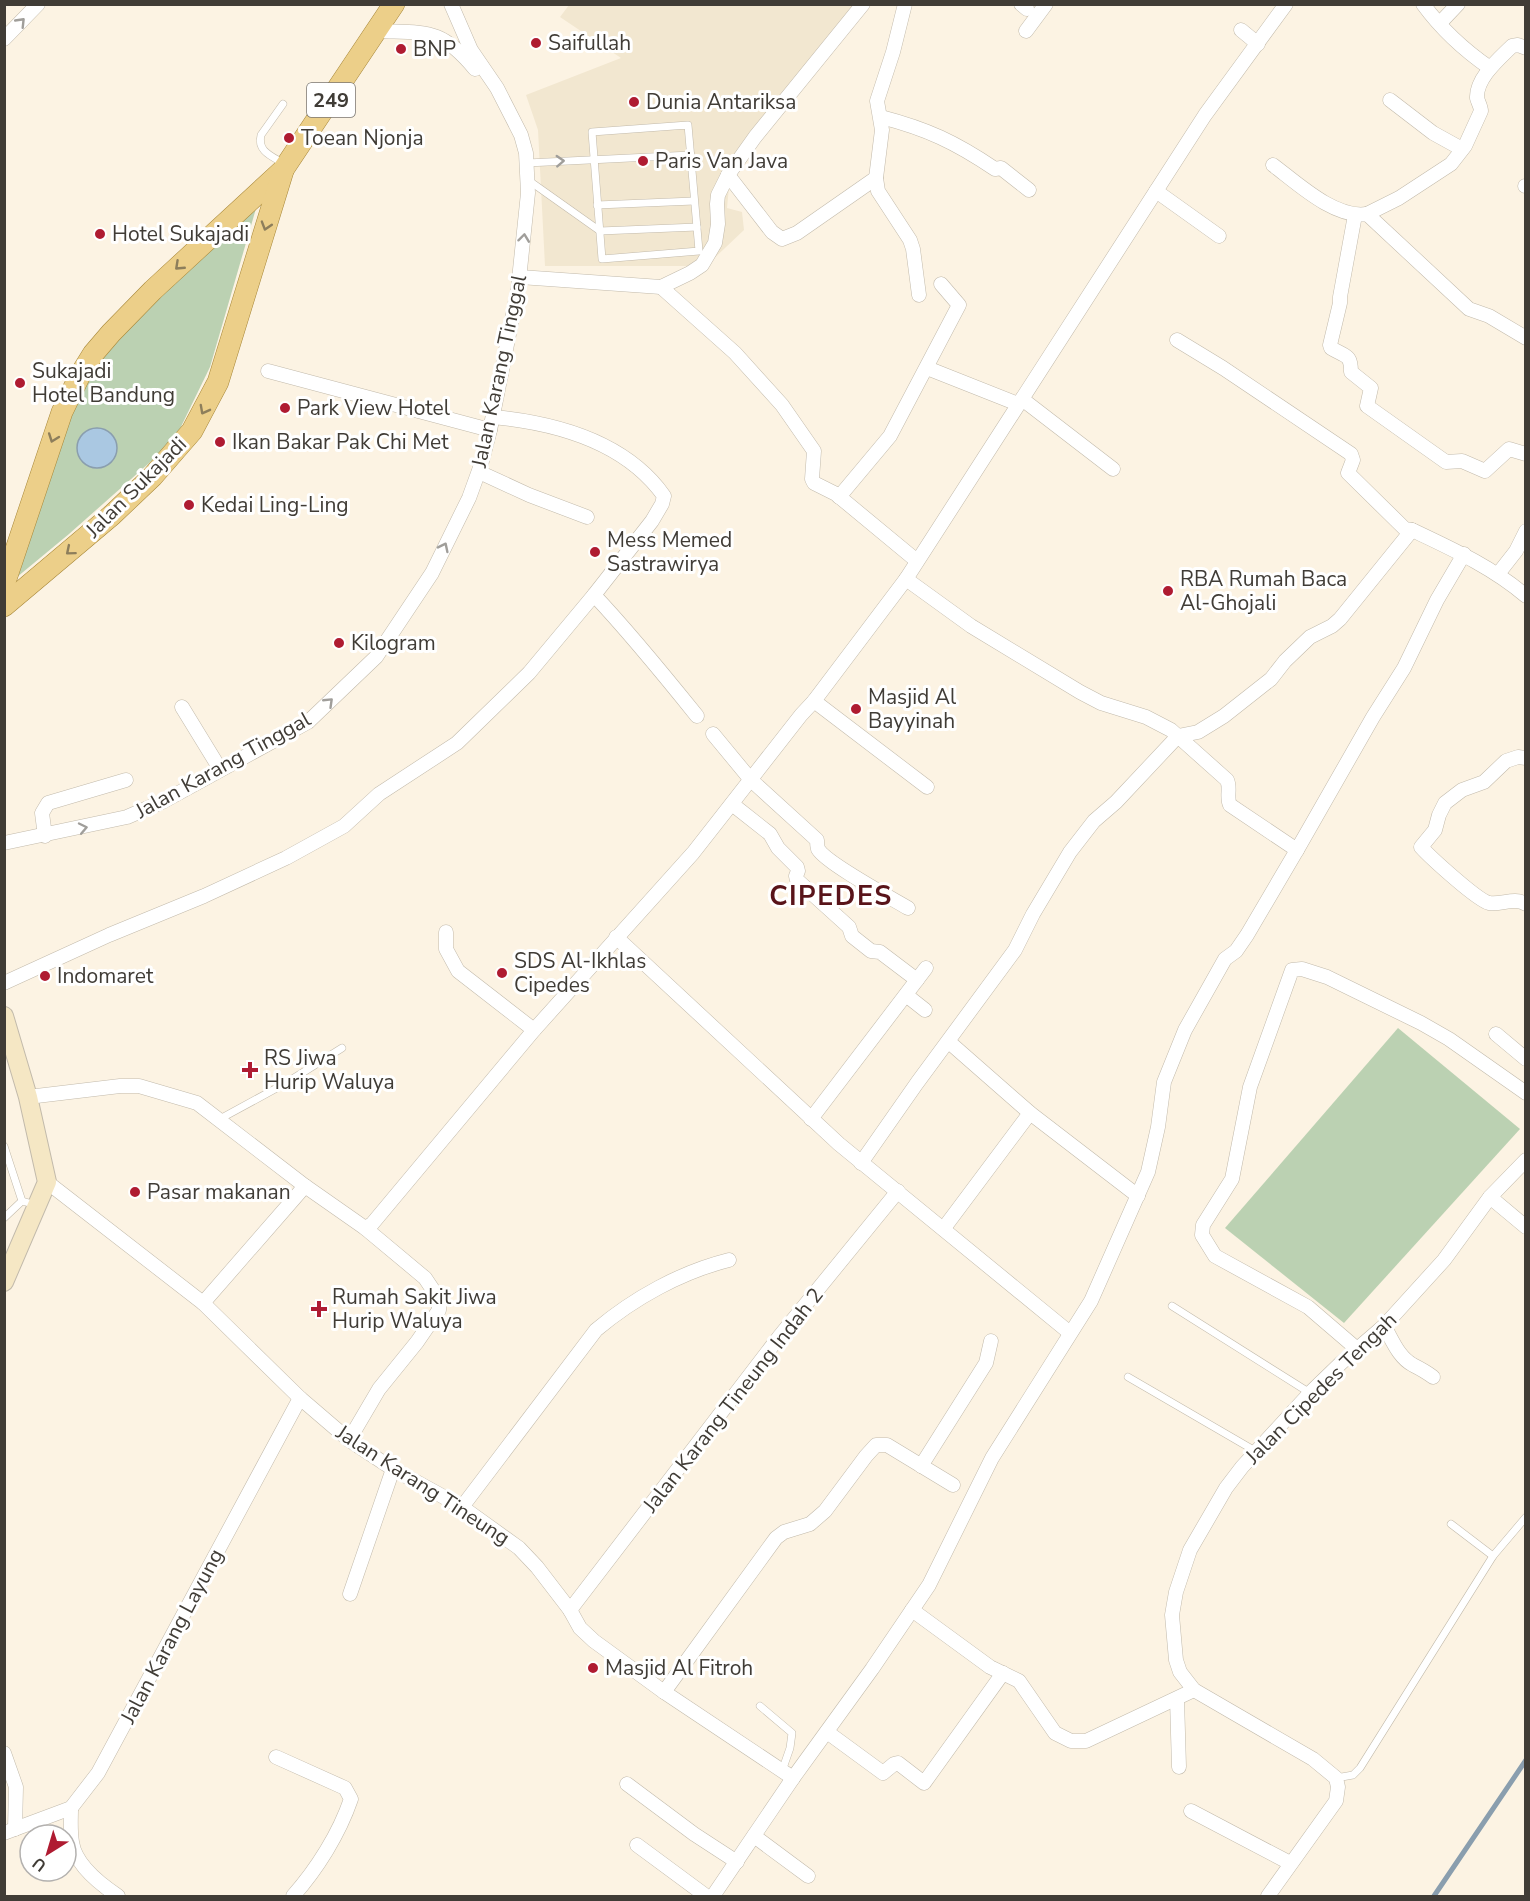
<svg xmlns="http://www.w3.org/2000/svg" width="1530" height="1901" viewBox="0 0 1530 1901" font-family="'Nunito Sans',sans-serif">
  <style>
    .built { fill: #f2e7d0 }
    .green { fill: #bbd1b2 }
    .water { fill: #aac8e2; stroke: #8a9eae; stroke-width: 1.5 }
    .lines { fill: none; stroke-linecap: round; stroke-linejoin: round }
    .stream { stroke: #8a9eae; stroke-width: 5 }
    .lane-casing { stroke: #c2baab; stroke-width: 8 }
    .street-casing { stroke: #c2baab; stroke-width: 15 }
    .secondary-casing { stroke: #c2baab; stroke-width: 20 }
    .primary-casing { stroke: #a78739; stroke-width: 22 }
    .lane { stroke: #fff; stroke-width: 7 }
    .street { stroke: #fff; stroke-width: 14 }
    .secondary { stroke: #f5e7c4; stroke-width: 18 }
    .primary { stroke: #eccf89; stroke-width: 21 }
    .oneway { stroke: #a09e9a }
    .oneway2 { stroke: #8d7e5b }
    .poi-dot { fill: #af1b31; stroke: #fff; stroke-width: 2 }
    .labels { text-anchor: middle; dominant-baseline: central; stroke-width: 6; stroke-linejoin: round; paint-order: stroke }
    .shield { fill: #fff; stroke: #797672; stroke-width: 1.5 }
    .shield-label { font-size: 20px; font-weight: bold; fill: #403c36 }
    .poi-label { font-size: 21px; fill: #403c36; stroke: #fff; text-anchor: start }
    .street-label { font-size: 21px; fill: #403c36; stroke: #fff }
    .district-label { font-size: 27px; font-weight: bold; letter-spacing: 1.5px; fill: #59141a; stroke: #fff }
  </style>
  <rect width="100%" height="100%" fill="#fcf3e3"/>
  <!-- built -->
  <polygon class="built" points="569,5 871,5 762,135 729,187 727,208 742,212 744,230 706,266 545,266 538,130 526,95 621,58 560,17"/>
  <!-- green -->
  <g class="green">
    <polygon points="257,205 210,367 174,441 69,534 5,587 86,377 108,340"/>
    <polygon points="1398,1028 1520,1129 1344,1323 1225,1228"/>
  </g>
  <!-- water -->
  <circle class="water" cx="97" cy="448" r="20"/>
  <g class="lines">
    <!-- stream -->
    <polyline class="stream" points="1434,1896 1526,1760"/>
    <!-- lane casing -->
    <g class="lane-casing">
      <g id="lane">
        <path d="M283 104 261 135C257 151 271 156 283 163"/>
        <polygon points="688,125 699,251 602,259 592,132"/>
        <polyline points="527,163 691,155"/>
        <polyline points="528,180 600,231 697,227"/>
        <polyline points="597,205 694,201"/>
        <polyline points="218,1120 286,1083 342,1048"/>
        <polyline points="4,1146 22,1201"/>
        <polyline points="4,1218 22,1201 36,1205"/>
        <polyline points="1172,1306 1310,1393"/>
        <polyline points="1128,1377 1257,1452"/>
        <polyline points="1451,1524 1493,1556"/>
        <polyline points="760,1706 792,1733 790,1748 782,1771"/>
        <polyline points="1336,1778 1353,1775 1360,1768 1493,1556 1526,1517"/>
      </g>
    </g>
    <!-- street casing -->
    <g class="street-casing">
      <g id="street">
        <polyline points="905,4 893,52 877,101 882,130 876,178 878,191 910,240 913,249 919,295"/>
        <polyline points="1021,4 1027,9"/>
        <path d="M1423 4C1442 30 1464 50 1490 68"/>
        <polyline points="1440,23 1458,4"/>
        <polyline points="1241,30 1258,44"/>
        <path d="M378 31C427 33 441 28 475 69"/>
        <polyline points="1026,31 1046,4"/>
        <polyline points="4,39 38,4"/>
        <polyline points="1390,100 1433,133 1462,149"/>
        <path d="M881 117C927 129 955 142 995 169L1001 168 1029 190"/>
        <path d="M1273 165C1297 183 1335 219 1367 214L1469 309 1489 316 1526 338"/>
        <polyline points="728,175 772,232 782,239 797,233 876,178"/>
        <polyline points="1525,186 1526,186"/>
        <polyline points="1156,191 1219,236"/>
        <path d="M1367 214 1399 198 1451 164 1465 146 1481 111C1481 107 1478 102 1477 98 1476 78 1499 59 1512 46L1518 45 1526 48"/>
        <path d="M1355 215 1340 297V303L1330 345 1331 348C1346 357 1351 354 1351 372L1371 388 1367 406 1446 462 1462 461 1485 471 1509 449 1526 454"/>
        <polyline points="520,277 661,287 690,273 702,265 715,243 718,224 717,204 718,195 728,175 755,137 863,4"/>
        <polyline points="661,287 735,353 782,405 814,451 812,479 814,483 836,494 917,561"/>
        <path d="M1177 340 1223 368 1351 454 1353 460 1348 473 1405 529 1412 530C1452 549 1492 567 1526 596"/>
        <polyline points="927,368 1018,404"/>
        <polyline points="268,371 490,430"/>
        <polyline points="1022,399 1113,469"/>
        <polyline points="479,472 529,495 587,517"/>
        <polyline points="839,497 890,436 959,305 941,284"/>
        <polyline points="1498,574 1516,551 1526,531"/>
        <path d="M906 579 971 626 1080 692 1101 703 1146 717 1171 730 1227 780C1231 788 1226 797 1230 805L1297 850 1373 717 1404 668 1437 600 1464 554"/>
        <path d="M594 595C630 633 664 675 697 716"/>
        <polyline points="814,701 927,787"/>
        <polyline points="182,707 220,769"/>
        <path d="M713 734 751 780 817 840C817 843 817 846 818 849 826 863 891 898 908 908"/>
        <path d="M1526 758 1518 757 1506 761 1484 782 1462 790 1445 803 1439 815 1435 830 1421 847C1430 857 1477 900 1489 903 1502 905 1514 897 1526 904"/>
        <polyline points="732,804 770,834 778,848 797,867 798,871 796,876 797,880 849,927 852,936 871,951 880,952 917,980"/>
        <polyline points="45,836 42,813 48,803 126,780"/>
        <polyline points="4,843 127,817 164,801 308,722 376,657 432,573 469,498 481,465 490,430 518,289 528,193 526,153 521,135 497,88 471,50 451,4"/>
        <polyline points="446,932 446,949 458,971 534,1030"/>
        <polyline points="616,937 839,1144 1070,1333"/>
        <path d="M4 983 109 935 204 896 286 858 344 826 379 794 457 743 529 673 594 595 652 521 662 504 664 496C625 441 556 423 493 417"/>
        <polyline points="906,995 925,1010"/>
        <polyline points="1496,1034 1526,1059"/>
        <polyline points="949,1042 1030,1113 1138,1196"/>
        <polyline points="28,1097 120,1086 139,1086 197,1103 305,1186 365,1228 425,1278 439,1299 439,1310 417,1342 379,1389 349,1440"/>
        <polyline points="811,1119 926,968"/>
        <polyline points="861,1163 917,1083 1015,950 1033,914 1070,852 1094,821 1116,802 1178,736 1198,732 1224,716 1271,679 1285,661 1310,637 1332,626 1340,619 1412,530"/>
        <polyline points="47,1182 203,1303 300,1398 349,1440 393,1469 462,1507 519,1548 537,1567 570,1610 580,1628 594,1641 664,1692 793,1778"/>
        <polyline points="1490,1197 1526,1227"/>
        <polyline points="365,1228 372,1224 534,1030 693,853 801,715 814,701 906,579 1205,115 1286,4"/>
        <polyline points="944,1228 1030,1113"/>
        <polyline points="203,1303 305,1186"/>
        <path d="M1384 1326C1392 1339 1398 1357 1413 1365 1421 1369 1425 1371 1433 1377"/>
        <polyline points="1357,1349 1308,1307 1215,1256 1202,1235 1203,1225 1232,1179 1250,1087 1292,970 1302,969 1327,977 1421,1023 1449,1039 1526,1093"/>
        <polyline points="921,1466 986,1363 991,1341"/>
        <path d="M462 1507 596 1330C634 1298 681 1272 729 1260"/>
        <polyline points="350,1594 393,1469"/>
        <polyline points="570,1610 779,1337 898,1191"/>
        <polyline points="912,1610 990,1667 1019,1681 1055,1733 1071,1741 1086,1741 1194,1690"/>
        <polyline points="664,1692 776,1538 784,1532 810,1524 825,1511 866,1456 876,1445 887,1445 953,1485"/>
        <polyline points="1177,1699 1179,1767"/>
        <polyline points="827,1732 883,1773 894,1764 898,1763 924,1783 1003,1673"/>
        <polyline points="4,1753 16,1787 15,1829"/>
        <path d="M276 1757 345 1788 351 1799C339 1834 317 1869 293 1896"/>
        <polyline points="627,1784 694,1834 737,1862"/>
        <path d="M71 1808C71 1819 70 1831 72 1842 75 1865 100 1884 118 1896"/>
        <polyline points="1191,1811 1290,1863"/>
        <polyline points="4,1833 71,1808 98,1773 300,1398"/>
        <polyline points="754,1836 808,1876"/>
        <polyline points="637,1845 706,1896"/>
        <polyline points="713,1896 793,1778 872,1669 929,1585 992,1458 1091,1301 1148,1172 1158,1127 1164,1082 1185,1030 1225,959 1236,951 1247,935 1297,850"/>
        <polyline points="1268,1896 1336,1801 1338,1787 1336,1778 1313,1759 1194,1690 1180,1672 1176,1660 1172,1615 1176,1592 1190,1550 1226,1488 1242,1467 1310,1393 1341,1363 1384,1326 1444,1260 1490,1197 1526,1160"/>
      </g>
    </g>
    <!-- secondary casing -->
    <g class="secondary-casing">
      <polyline id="secondary" points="4,1016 28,1097 47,1182 4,1282"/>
    </g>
    <!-- primary casing -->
    <g class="primary-casing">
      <g id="primary">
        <polyline points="4,585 62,412 80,375 93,354 111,333 153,290 283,170 394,4"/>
        <polyline points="4,606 112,515 152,477 192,431 218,382 283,171"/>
      </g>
    </g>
    <!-- lane -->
    <use href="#lane" class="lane"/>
    <!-- street -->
    <use href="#street" class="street"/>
    <!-- secondary -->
    <use href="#secondary" class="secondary"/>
    <!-- primary -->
    <use href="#primary" class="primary"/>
  </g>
  <!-- one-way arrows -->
  <defs><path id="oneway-chevron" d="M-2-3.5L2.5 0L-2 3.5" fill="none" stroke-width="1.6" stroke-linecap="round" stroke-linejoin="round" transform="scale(1.5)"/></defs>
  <g class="oneway">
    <use href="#oneway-chevron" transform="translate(21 22) rotate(-46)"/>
    <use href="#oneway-chevron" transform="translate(560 161) rotate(-3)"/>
    <use href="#oneway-chevron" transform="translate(524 238) rotate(-83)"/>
    <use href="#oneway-chevron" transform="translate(444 547) rotate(-64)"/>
    <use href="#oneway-chevron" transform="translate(329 702) rotate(-44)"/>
    <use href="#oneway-chevron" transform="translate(83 828) rotate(-12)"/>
  </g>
  <g class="oneway2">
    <use href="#oneway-chevron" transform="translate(266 226) rotate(107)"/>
    <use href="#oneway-chevron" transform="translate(179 266) rotate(137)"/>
    <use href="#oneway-chevron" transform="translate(204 410) rotate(118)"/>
    <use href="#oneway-chevron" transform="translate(53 438) rotate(110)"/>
    <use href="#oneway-chevron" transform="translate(70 551) rotate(140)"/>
  </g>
  <!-- markers -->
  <g class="poi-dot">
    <circle cx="536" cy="43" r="6"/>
    <circle cx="401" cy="49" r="6"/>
    <circle cx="634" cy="102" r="6"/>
    <circle cx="289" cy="138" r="6"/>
    <circle cx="643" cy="161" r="6"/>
    <circle cx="100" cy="234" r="6"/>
    <circle cx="20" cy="383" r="6"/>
    <circle cx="285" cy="408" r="6"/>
    <circle cx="220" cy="442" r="6"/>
    <circle cx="189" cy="505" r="6"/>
    <circle cx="595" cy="552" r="6"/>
    <circle cx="1168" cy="591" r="6"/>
    <circle cx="339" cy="643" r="6"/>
    <circle cx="856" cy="709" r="6"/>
    <circle cx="502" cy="973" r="6"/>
    <circle cx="45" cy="976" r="6"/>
    <path d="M247 1061h6v6h6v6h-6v6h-6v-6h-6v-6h6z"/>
    <circle cx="135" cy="1192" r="6"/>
    <path d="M316 1300h6v6h6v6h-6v6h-6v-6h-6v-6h6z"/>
    <circle cx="593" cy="1668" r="6"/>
  </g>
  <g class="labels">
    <!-- shield labels -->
    <rect class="shield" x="307" y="83" width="48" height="34" rx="4.5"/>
    <g class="shield-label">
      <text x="331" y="100">249</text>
    </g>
    <!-- poi labels -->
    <g class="poi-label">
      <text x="548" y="43">Saifullah</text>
      <text x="413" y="49">BNP</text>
      <text x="646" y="102">Dunia Antariksa</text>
      <text x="301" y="138">Toean Njonja</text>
      <text x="655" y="161">Paris Van Java</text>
      <text x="112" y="234">Hotel Sukajadi</text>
      <text x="32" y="371">Sukajadi<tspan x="32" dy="24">Hotel Bandung</tspan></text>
      <text x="297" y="408">Park View Hotel</text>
      <text x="232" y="442">Ikan Bakar Pak Chi Met</text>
      <text x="201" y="505">Kedai Ling-Ling</text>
      <text x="607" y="540">Mess Memed<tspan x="607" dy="24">Sastrawirya</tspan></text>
      <text x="1180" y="579">RBA Rumah Baca<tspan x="1180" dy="24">Al-Ghojali</tspan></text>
      <text x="351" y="643">Kilogram</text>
      <text x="868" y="697">Masjid Al<tspan x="868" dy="24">Bayyinah</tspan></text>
      <text x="514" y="961">SDS Al-Ikhlas<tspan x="514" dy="24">Cipedes</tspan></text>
      <text x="57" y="976">Indomaret</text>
      <text x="264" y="1058">RS Jiwa<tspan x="264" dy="24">Hurip Waluya</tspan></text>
      <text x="147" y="1192">Pasar makanan</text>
      <text x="332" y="1297">Rumah Sakit Jiwa<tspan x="332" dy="24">Hurip Waluya</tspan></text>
      <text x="605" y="1668">Masjid Al Fitroh</text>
    </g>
    <!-- street labels -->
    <g class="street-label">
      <text transform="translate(499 371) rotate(-78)">Jalan Karang Tinggal</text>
      <text transform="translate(136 487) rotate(-45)">Jalan Sukajadi</text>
      <text transform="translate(223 765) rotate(-29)">Jalan Karang Tinggal</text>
      <text transform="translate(1321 1388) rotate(-45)">Jalan Cipedes Tengah</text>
      <text transform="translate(733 1400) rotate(-52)">Jalan Karang Tineung Indah 2</text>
      <text transform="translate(423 1485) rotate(33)">Jalan Karang Tineung</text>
      <text transform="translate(172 1636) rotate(-62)">Jalan Karang Layung</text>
    </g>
    <!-- district labels -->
    <g class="district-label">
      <text x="831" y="896">CIPEDES</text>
    </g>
  </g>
  <!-- border -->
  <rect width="1530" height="1901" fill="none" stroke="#403c36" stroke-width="12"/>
  <!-- north arrow -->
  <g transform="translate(48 1853) rotate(217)"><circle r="28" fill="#ffffff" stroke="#b3b1af" stroke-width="1.5"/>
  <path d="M0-4.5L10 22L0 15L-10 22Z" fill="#af1b31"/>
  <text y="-9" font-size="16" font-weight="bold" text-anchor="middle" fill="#403c36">U</text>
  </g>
</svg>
